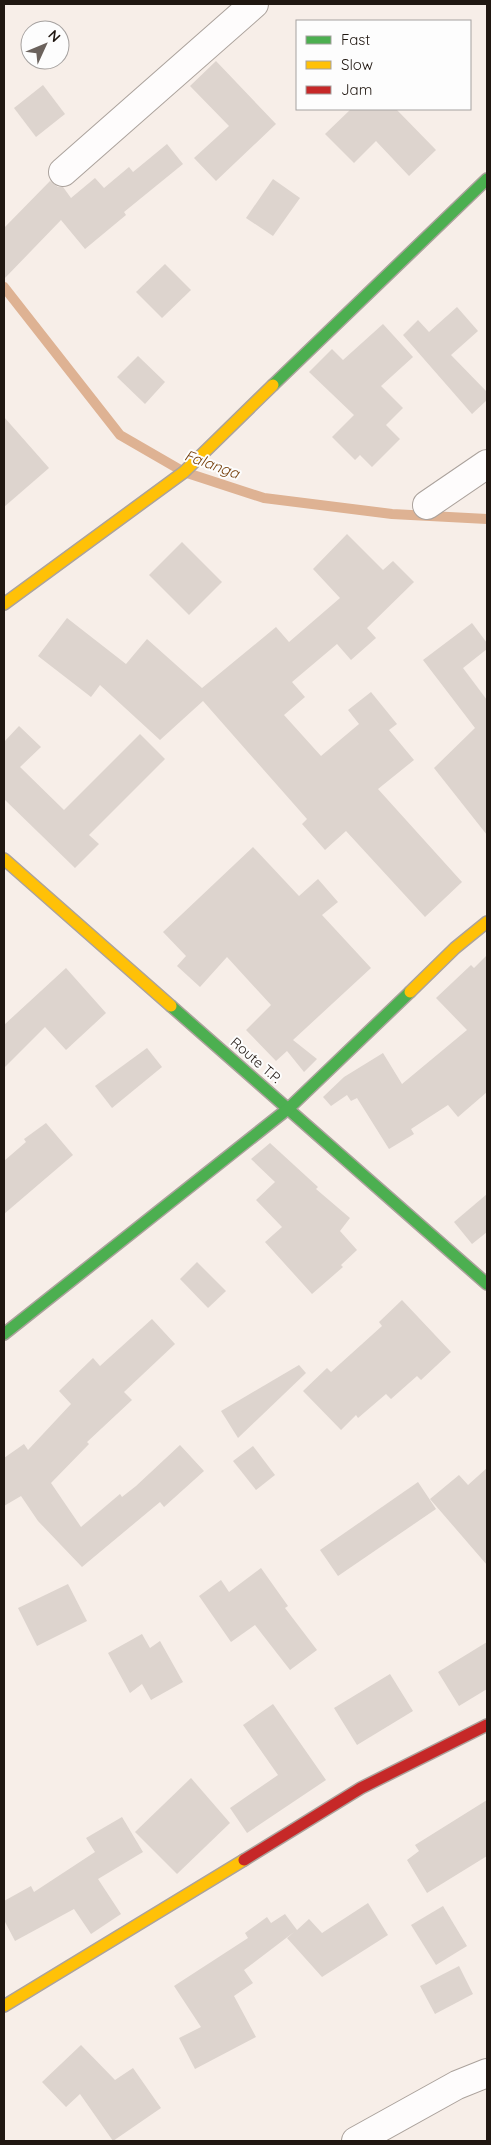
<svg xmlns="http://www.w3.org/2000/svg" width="491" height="2145" viewBox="0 0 491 2145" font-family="Quicksand,sans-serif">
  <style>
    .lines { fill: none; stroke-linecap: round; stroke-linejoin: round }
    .stream { stroke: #deb293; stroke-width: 10 }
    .building { fill: #ddd4ce }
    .street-casing { stroke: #aba29c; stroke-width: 30 }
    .fast-casing { stroke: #aba29c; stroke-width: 14 }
    .slow-casing { stroke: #aba29c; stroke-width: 14 }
    .jam-casing { stroke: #aba29c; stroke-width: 14 }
    .street { stroke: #fefcfc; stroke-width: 28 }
    .fast { stroke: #4caf50; stroke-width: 11 }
    .slow { stroke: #ffc107; stroke-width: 11 }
    .jam { stroke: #c62828; stroke-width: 11 }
    .labels { text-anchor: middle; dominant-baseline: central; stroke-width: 4; stroke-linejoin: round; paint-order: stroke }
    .street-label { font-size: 14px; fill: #201711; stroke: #fdfdfd }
    .water-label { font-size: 15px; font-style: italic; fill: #743d08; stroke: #fdfdfd }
  </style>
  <rect width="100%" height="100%" fill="#f7eee8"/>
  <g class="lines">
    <!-- stream -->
    <polyline class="stream" points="4,287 120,435 184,472 264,498 392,514 487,519"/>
  </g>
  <!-- building -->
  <g class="building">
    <polygon points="216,61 276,124 216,181 194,158 229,126 190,86"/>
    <polygon points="43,85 65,114 36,137 14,108"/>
    <polygon points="351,109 396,109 436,150 409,176 376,141 354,163 325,134"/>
    <polygon points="167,144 183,164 124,212 126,215 85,249 61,220 4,279 4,228 50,181 58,187 63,187 71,198 95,178 104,188 129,167 133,172"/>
    <polygon points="273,179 300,198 273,236 246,218"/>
    <polygon points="165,264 191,290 162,318 136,292"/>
    <polygon points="457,307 478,331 451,355 487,392 487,400 472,414 403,335 418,320 429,332"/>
    <polygon points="383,324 413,357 381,386 403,408 386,425 400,439 372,467 360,455 355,460 332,437 354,415 309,372 332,349 343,360"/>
    <polygon points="138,356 165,382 145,404 117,377"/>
    <polygon points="4,417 49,468 4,507"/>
    <polygon points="347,534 383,570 393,561 414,582 367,628 376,638 351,660 337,644 292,682 305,697 284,715 321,756 359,724 348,710 371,692 397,724 389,730 414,760 378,789 462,882 425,917 346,831 325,850 302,824 307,819 203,701 160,740 100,685 91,697 38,656 67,618 126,664 147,639 202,688 276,627 289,642 340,598 313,569"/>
    <polygon points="182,542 222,582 189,615 149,575"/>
    <polygon points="472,623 487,643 487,649 463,668 487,700 487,835 434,768 475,728 423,660"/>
    <polygon points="19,726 41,747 20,767 64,810 140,734 165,759 89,835 99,844 75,868 4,799 4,742"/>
    <polygon points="253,847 299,896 318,879 338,902 322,915 371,968 293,1040 317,1059 304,1072 287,1051 276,1061 246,1030 271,1005 227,957 200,987 177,966 186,956 163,932"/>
    <polygon points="487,955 487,1092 458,1117 448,1105 411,1129 414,1134 389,1149 357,1098 351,1101 347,1095 331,1106 323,1097 344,1077 383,1053 402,1084 467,1030 436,998 471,965 474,968"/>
    <polygon points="66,968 106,1013 66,1050 45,1027 4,1068 4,1025"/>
    <polygon points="147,1048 162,1067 112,1108 95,1086"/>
    <polygon points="46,1123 73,1155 4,1214 4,1161 26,1142 24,1139"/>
    <polygon points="270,1143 318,1187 316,1189 350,1218 340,1231 357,1250 341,1265 343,1267 312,1294 265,1242 282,1227 256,1200 275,1182 251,1159"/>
    <polygon points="487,1194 487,1232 472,1244 454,1222"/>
    <polygon points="197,1262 226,1291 208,1308 180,1279"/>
    <polygon points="402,1300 451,1352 421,1380 417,1376 391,1399 386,1394 358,1418 356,1415 341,1430 303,1391 327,1368 331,1372 382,1326 379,1322"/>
    <polygon points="152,1319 175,1344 124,1392 132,1400 87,1442 89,1444 51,1483 81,1527 120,1494 122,1497 136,1486 180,1445 204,1471 164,1507 160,1502 82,1567 38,1521 21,1496 4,1506 4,1458 24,1444 28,1450 71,1404 59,1391 93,1358 100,1366"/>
    <polygon points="299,1365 306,1373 238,1438 221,1411"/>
    <polygon points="253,1446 275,1475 256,1490 233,1461"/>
    <polygon points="487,1468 487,1565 430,1499 459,1475 468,1485"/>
    <polygon points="418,1482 436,1509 338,1576 320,1550"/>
    <polygon points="261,1568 288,1606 285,1608 317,1650 290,1670 255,1625 231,1642 199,1596 221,1580 229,1592"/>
    <polygon points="68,1584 87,1621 37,1646 18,1608"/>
    <polygon points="142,1634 150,1648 160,1641 183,1682 151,1700 142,1684 130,1693 108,1653"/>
    <polygon points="487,1642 487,1689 459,1706 438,1672"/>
    <polygon points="390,1674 413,1711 357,1745 334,1708"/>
    <polygon points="273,1704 326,1780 247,1833 230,1808 278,1775 243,1725"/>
    <polygon points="191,1778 230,1823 177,1874 135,1832"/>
    <polygon points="487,1800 487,1856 427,1893 407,1860 419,1851 415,1845"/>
    <polygon points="122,1817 143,1852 98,1879 121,1914 91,1934 74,1909 15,1941 4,1920 4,1901 31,1886 34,1892 95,1852 86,1838"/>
    <polygon points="368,1903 388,1935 322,1977 287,1938 294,1932 244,1970 253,1983 234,1996 256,2037 195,2069 179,2038 201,2027 174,1986 248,1938 245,1933 267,1917 271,1923 285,1914 297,1930 309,1919 322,1933"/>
    <polygon points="443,1906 467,1946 436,1965 411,1925"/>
    <polygon points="459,1966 473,1994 435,2014 420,1986"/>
    <polygon points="81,2045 115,2080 133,2068 161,2108 113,2141 80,2094 66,2107 42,2082"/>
  </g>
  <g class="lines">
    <!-- street casing -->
    <g class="street-casing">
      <g id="street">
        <polyline points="63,172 254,4"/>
        <polyline points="427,505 487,464"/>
        <polyline points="356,2141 457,2085 487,2073"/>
      </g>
    </g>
    <!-- fast casing -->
    <g class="fast-casing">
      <g id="fast">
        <polyline points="273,385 487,179"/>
        <polyline points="171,1006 487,1284"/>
        <polyline points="4,1334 289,1108 410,992"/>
      </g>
    </g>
    <!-- slow casing -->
    <g class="slow-casing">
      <g id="slow">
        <polyline points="4,604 184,472 273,385"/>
        <polyline points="4,859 171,1006"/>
        <polyline points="410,992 455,948 487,922"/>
        <polyline points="4,2006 244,1860"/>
      </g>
    </g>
    <!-- jam casing -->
    <g class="jam-casing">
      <polyline id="jam" points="244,1860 361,1788 487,1725"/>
    </g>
    <!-- street -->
    <use href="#street" class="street"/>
    <!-- fast -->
    <use href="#fast" class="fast"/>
    <!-- slow -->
    <use href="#slow" class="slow"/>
    <!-- jam -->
    <use href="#jam" class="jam"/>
  </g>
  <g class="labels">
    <!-- street labels -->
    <g class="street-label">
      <text transform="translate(256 1060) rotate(41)">Route T.P.</text>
    </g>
    <!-- water labels -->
    <g class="water-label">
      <text transform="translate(212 464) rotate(20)">Falanga</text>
    </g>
  </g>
  <!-- border -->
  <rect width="491" height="2145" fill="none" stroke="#201711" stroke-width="10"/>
  <!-- legend -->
  <rect x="296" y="20" width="175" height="90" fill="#fdfdfd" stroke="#a5a19f"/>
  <rect x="306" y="36" width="25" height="8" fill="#4caf50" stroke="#a5a19f"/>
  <text x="341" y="45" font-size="15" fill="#201711">Fast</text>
  <rect x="306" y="61" width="25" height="8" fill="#ffc107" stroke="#a5a19f"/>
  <text x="341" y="70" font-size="15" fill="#201711">Slow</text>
  <rect x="306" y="86" width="25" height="8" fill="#c62828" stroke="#a5a19f"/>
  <text x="341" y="95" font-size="15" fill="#201711">Jam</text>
  <!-- north arrow -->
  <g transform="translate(45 45) rotate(46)"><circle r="24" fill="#fdfdfd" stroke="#a5a19f"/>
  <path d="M0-4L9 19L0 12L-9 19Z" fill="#6b625c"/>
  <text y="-8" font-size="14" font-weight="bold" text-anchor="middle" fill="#201711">N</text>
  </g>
</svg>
